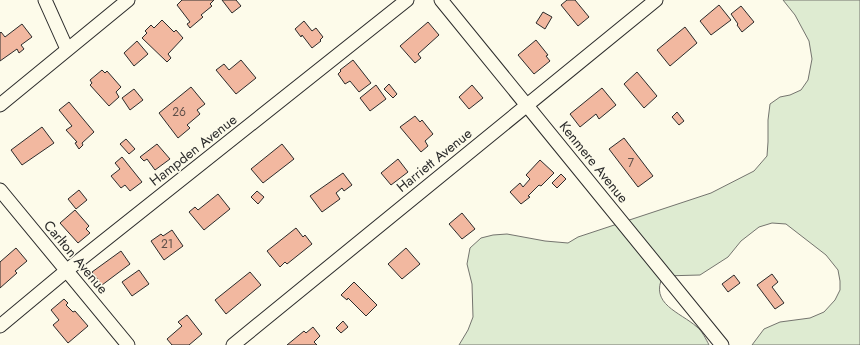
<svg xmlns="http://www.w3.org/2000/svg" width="860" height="345" viewBox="0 0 860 345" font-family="Jost,sans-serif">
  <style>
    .green { fill: #deebd1; stroke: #74746e }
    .building { fill: #f2b8a0; stroke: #2b2b2b }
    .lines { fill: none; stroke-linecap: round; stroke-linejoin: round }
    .minor-casing { stroke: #2b2b2b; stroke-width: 15 }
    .minor { stroke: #fdfbea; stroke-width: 13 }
    .labels { text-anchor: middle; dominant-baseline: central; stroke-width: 3; stroke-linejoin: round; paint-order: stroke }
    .number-label { font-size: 12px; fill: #5d4e48 }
    .street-label { font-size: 14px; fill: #2b2b2b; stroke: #fdfbea }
  </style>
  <rect width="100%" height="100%" fill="#fdfbea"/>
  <!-- green -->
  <path class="green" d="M783 0H860V345H752L764 329 780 322 810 318 824 312 835 300 840 290V281L838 270 826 255 786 224 772 223 759 227 741 241 728 257 700 275 663 276C649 304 680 312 697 327 702 331 706 339 709 345H459L468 330 473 317 472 284 467 264 470 248 481 238 493 235 507 234 545 241 568 243 578 237 711 193 754 171 767 156 768 142V120L770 104 780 97 790 95 801 90 808 80 812 59 809 41 795 15Z"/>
  <!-- building -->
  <g class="building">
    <polygon points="182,0 214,0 210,4 212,6 201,15 203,17 190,28 187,24 190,22 177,5"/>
    <polygon points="222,0 236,0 241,6 232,13"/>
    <polygon points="567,0 575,0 589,17 578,26 561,5"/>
    <polygon points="719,5 731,20 711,35 700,21"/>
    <polygon points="741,6 754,22 742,32 737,25 738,24 731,14"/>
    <polygon points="543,12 552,17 545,29 536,23"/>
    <polygon points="162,20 174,32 176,30 183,38 168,54 171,58 167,62 142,38 147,33 145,31 151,25 154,28"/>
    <polygon points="304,21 312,31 316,28 323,37 320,40 321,41 312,48 302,35 301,37 295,29"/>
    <polygon points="428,22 439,35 418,54 421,58 415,63 400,46"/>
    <polygon points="22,24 32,37 21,45 24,49 19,53 17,49 0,61 0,33 1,32 5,37"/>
    <polygon points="685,27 697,43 670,66 657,50"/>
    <polygon points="536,40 548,55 546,56 550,61 534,74 518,55"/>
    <polygon points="137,41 148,54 134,66 124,53"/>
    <polygon points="241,60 256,78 236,94 216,70 224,64 229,70"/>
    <polygon points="353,60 371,83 359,92 350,81 345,84 338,74 341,71 340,70"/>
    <polygon points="102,70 105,73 107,71 121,87 116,92 119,97 109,106 90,85 92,83 90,80"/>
    <polygon points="637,72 657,96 644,108 624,84"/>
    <polygon points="389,84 397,94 393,98 384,89"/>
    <polygon points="376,85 386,99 370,111 360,98"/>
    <polygon points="472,85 483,98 469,109 459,97"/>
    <polygon points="191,87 205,104 197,110 200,114 187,125 190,128 178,138 159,113"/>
    <polygon points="602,88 616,105 599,119 596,114 580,127 570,114"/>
    <polygon points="134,89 143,100 130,110 122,98"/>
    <polygon points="69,102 94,132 82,143 83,145 79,149 75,143 77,142 66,130 72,126 59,110"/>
    <polygon points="677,112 684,121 679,125 672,117"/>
    <polygon points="415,116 420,122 422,120 433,134 425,141 428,146 421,152 400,127"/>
    <polygon points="42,127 54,143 22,165 11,150"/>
    <polygon points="624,138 653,176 638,187 609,149"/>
    <polygon points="126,139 135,149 129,154 120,144"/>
    <polygon points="157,144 170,159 155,170 147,159 144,161 140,157"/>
    <polygon points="282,144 294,159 263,183 251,169"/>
    <polygon points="122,157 142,182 130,191 125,185 121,188 111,176 120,169 115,163"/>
    <polygon points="398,159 408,172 391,185 381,173"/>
    <polygon points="540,160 554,173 541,186 539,185 528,196 530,197 521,204 510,192 520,183 523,187 530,179 526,175"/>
    <polygon points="343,173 352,185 344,191 342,188 336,193 340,199 322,212 310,196"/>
    <polygon points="561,174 566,179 557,188 552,183"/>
    <polygon points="79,190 87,200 76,209 68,199"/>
    <polygon points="257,191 264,197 258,204 251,197"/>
    <polygon points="218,194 230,209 204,230 189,212 195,207 198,210"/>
    <polygon points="75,210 89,226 86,229 90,233 78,243 60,223"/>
    <polygon points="462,213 475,229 462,239 449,224"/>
    <polygon points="296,228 303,237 305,235 312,244 287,264 285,262 280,267 267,251"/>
    <polygon points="172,230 183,246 164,260 151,241 161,234 163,236"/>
    <polygon points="16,248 27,261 15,271 17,273 0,288 0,262"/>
    <polygon points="406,248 420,264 402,279 388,264"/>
    <polygon points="121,251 130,264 102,285 92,272"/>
    <polygon points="139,270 149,284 132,296 122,282"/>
    <polygon points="250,272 261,285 226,314 215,300"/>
    <polygon points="772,274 778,282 772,287 784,303 775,309 757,285"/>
    <polygon points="734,275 740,283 728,292 722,284"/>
    <polygon points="354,282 377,305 366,316 348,298 347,300 341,295"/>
    <polygon points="64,299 68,303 66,305 73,312 75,311 88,326 68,343 53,325 59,320 51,310"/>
    <polygon points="187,315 202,334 189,345 172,345 167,339 182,326 178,322"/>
    <polygon points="343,321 348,327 341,333 336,328"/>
    <polygon points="313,327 320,336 314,342 317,345 287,345 304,331 306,333"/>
  </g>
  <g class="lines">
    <!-- minor casing -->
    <g class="minor-casing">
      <g id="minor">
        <polyline points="45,0 67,49"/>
        <polyline points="441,0 722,345"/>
        <polyline points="0,105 128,0"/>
        <polyline points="0,190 128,345"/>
        <polyline points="0,326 66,271 407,0"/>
        <polyline points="233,345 656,0"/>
      </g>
    </g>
    <!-- minor -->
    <use href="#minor" class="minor"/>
  </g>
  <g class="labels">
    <!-- number labels -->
    <g class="number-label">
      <text x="179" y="112">26</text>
      <text x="631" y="163">7</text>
      <text x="167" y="244">21</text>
    </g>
    <!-- street labels -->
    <g class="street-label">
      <text transform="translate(193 150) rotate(-38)">Hampden Avenue</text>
      <text transform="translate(434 160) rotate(-39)">Harriett Avenue</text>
      <text transform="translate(594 162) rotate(51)">Kenmere Avenue</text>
      <text transform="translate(76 257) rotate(50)">Carlton Avenue</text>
    </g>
  </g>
</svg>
